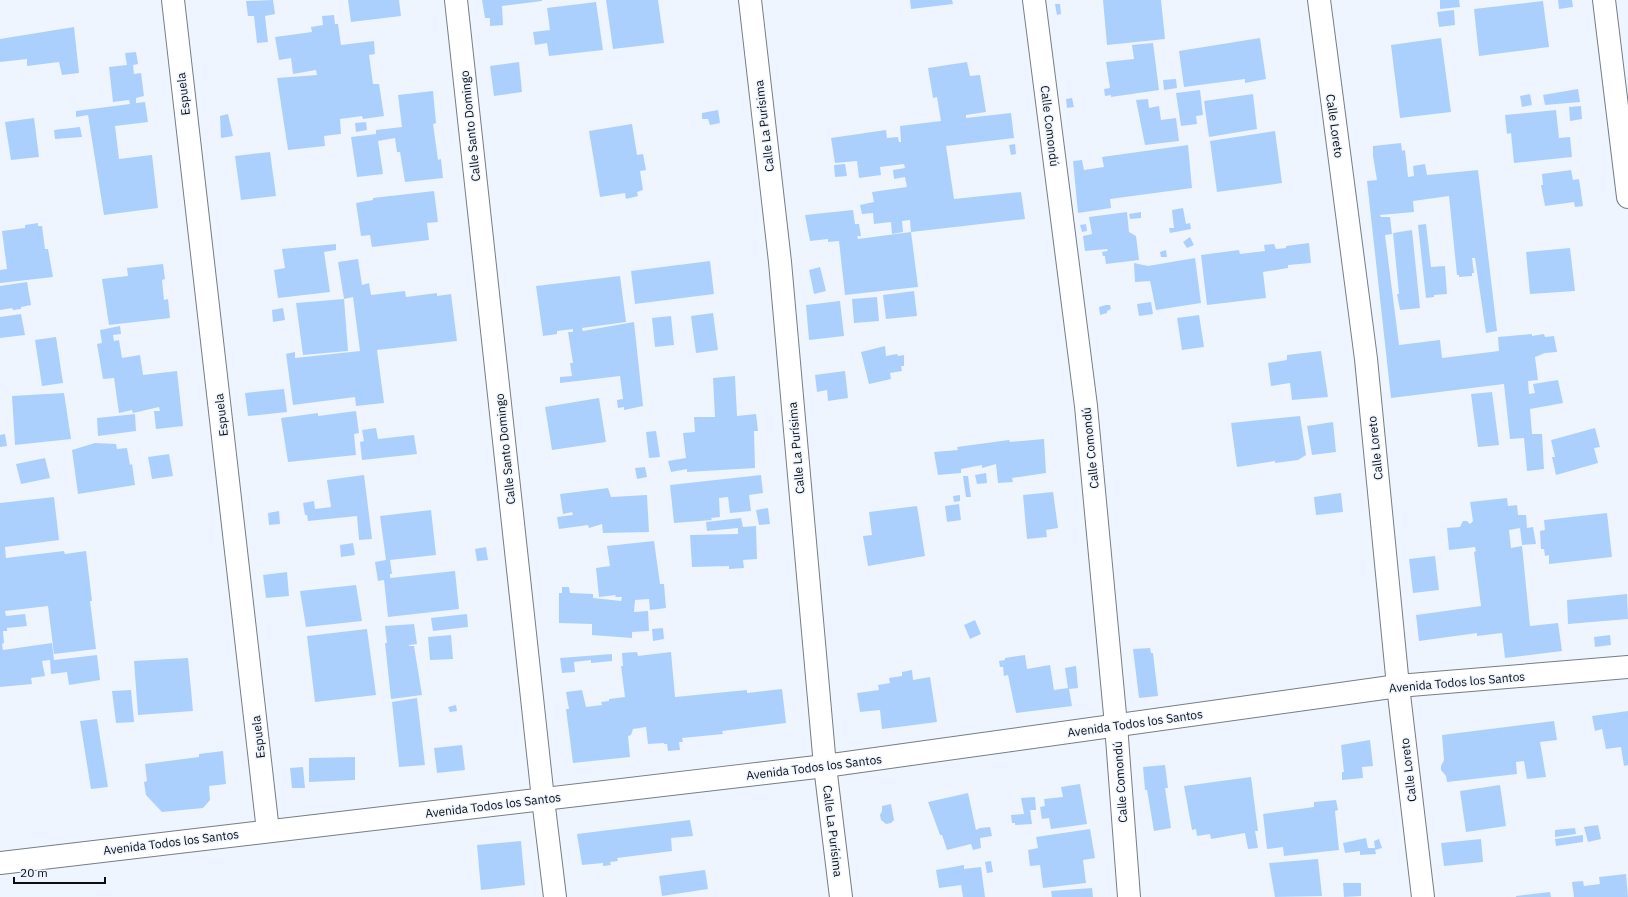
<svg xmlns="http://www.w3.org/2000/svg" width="1628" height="897" viewBox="0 0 1628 897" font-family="'IBM Plex Sans',sans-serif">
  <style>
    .building { fill: #acd0fe }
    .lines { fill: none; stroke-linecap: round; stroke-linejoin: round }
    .minor-casing { stroke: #767d84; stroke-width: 24 }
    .minor { stroke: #fff; stroke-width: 22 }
    .labels { text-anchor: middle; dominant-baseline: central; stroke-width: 3; stroke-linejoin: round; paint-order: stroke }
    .street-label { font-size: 12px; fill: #0b0d10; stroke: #eef5fe }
  </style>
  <rect width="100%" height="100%" fill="#eef5fe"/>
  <!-- building -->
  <g class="building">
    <polygon points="273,0 275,14 265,16 268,42 257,43 254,16 248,16 246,1"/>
    <polygon points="348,0 399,0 401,16 351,22"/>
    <polygon points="482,0 542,0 542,1 502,6 503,25 490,26 490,18 485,18"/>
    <polygon points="606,0 658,0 664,43 613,49"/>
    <polygon points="910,0 952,0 953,4 911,9"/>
    <polygon points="1103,0 1161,0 1165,39 1107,45"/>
    <polygon points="1440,0 1459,0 1460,7 1440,9"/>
    <polygon points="1558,0 1572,0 1573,7 1559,9"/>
    <polygon points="1543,1 1549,47 1479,56 1474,9"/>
    <polygon points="596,2 603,50 549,56 547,43 535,45 533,32 550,30 547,8"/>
    <polygon points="1055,4 1060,4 1061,14 1057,15"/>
    <polygon points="1454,10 1455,25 1439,27 1437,12"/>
    <polygon points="334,15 335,24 338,24 341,45 374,41 375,54 369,55 373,84 379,84 384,116 363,119 362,116 340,119 341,134 324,136 325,146 288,150 277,78 317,75 316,70 293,74 291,58 279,60 275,37 312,32 311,27 323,25 322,16"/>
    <polygon points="74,27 79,73 62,75 59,62 27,66 27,59 0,62 0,39"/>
    <polygon points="1260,38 1266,79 1245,83 1245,79 1184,87 1179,51"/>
    <polygon points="1441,38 1451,112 1400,118 1391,45"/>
    <polygon points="1153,43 1159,90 1111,97 1111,95 1105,96 1104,89 1110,88 1106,62 1134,59 1132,45"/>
    <polygon points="136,52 138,64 133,65 134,74 141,73 144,96 136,98 136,103 145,102 148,122 115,126 119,159 152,155 158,208 104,215 88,115 76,117 76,111 130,104 129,100 113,102 109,67 127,65 125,53"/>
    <polygon points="519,62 522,92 494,96 490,66"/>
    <polygon points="967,62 970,76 980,75 986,112 966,115 966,118 1011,113 1014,138 946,146 954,199 1021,192 1025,219 911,232 910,220 902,221 903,232 892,234 891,222 874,224 873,213 862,214 860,205 874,202 872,192 907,187 905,177 894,179 893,170 905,168 904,164 880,167 881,175 859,178 857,161 835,163 831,138 886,130 887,138 898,137 899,142 901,142 900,126 941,121 937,97 933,98 928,68"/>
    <polygon points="1176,79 1177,88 1164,90 1163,80"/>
    <polygon points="1578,89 1580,102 1545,105 1543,95"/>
    <polygon points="1200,90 1203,115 1196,116 1197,124 1181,126 1176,93"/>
    <polygon points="433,91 436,123 433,124 438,160 441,159 443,178 405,182 400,152 397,152 395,138 378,141 383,174 357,177 351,137 376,134 376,130 402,127 398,95"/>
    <polygon points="1253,94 1257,129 1209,137 1204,101"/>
    <polygon points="1530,94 1532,105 1522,107 1520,96"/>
    <polygon points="1072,98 1074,107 1067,108 1066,99"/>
    <polygon points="1148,99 1149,108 1159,106 1161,120 1176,118 1179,141 1145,145 1136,100"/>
    <polygon points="1581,106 1582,119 1570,121 1569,107"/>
    <polygon points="718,110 720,123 710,125 708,119 702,119 702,113"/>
    <polygon points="1556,110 1559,138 1570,137 1572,157 1514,163 1511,133 1507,134 1505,115"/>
    <polygon points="228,114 233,136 221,138 220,116"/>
    <polygon points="34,118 39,157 11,160 5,122"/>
    <polygon points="366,122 367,130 356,132 355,123"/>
    <polygon points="632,124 637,155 643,154 646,170 640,171 643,190 637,192 638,196 626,199 625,193 600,197 589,131"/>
    <polygon points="80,127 82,137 55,139 54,130"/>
    <polygon points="1275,131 1282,183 1217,192 1210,141"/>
    <polygon points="1401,143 1402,151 1405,150 1408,177 1414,176 1413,166 1425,164 1427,175 1478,170 1497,331 1486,333 1475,258 1472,258 1474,273 1472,273 1472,276 1459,277 1459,275 1457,275 1449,196 1413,201 1414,212 1380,215 1381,217 1390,217 1392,234 1385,235 1399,345 1440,340 1442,358 1499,351 1498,337 1532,334 1532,336 1544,334 1545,337 1554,336 1557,352 1545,353 1535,357 1538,380 1528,381 1529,394 1535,393 1533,384 1558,380 1563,403 1530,409 1532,434 1542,434 1544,469 1527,471 1524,438 1510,439 1504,384 1391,398 1367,181 1377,180 1373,156 1373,146"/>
    <polygon points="1015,144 1016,154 1011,155 1009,145"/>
    <polygon points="1188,145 1192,188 1110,199 1111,208 1078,213 1073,161 1082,160 1084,170 1104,167 1102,157"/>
    <polygon points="270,152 276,196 241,200 235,156"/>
    <polygon points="845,164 847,176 835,177 834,165"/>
    <polygon points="1571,170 1573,180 1579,179 1583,206 1575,207 1574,202 1545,206 1541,185 1543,185 1542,174"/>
    <polygon points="434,191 438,222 427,223 429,240 372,247 370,235 361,236 356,203 373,200 373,198"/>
    <polygon points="1183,208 1186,224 1190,223 1191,229 1170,233 1169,228 1174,228 1172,210"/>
    <polygon points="853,210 855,224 859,224 861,236 857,236 858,239 911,232 918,287 845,295 839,241 828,242 828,239 810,241 805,215"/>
    <polygon points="1127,212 1129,232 1136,236 1139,260 1106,264 1105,256 1103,256 1102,252 1108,251 1107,249 1085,251 1083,236 1092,234 1089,217"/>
    <polygon points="1141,212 1141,218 1130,219 1129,214"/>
    <polygon points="38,223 38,226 42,226 45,249 48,249 53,277 0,283 0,270 7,269 2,231 25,228 25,225"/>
    <polygon points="1086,224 1087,231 1082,232 1080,225"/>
    <polygon points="1426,224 1431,267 1445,266 1447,294 1434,295 1434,297 1426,298 1418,225"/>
    <polygon points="1412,230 1420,308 1400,310 1397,294 1399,294 1393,233"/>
    <polygon points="1190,237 1194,245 1187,248 1183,242"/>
    <polygon points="1309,243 1311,263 1288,265 1288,268 1263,272 1266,298 1207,305 1201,255 1239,250 1240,254 1265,251 1264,245 1274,244 1276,249 1286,248 1286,246"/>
    <polygon points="336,244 336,250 324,252 330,292 278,298 274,270 285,268 282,249"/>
    <polygon points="1570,248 1575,291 1530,294 1526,252"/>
    <polygon points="1166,250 1167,257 1161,257 1160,252"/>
    <polygon points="1195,258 1201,303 1156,310 1150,281 1135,282 1134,263 1148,266"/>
    <polygon points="358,259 362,285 369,283 371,295 405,291 406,297 437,293 437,296 451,294 457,341 377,350 384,403 356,406 355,397 293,405 286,354 295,352 295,358 360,351 353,297 344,299 338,262"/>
    <polygon points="710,261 714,294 635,304 631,271"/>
    <polygon points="163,264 165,279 162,280 164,300 168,299 170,318 109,325 102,279 128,276 127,268"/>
    <polygon points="820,267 826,291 814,294 809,270"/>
    <polygon points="620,276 626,322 582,328 583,331 634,322 643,406 624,410 624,407 618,408 617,400 623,399 620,376 560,383 560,377 572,376 570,363 573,363 568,332 573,332 573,329 557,331 557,334 543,336 536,286"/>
    <polygon points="27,282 31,305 21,307 21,309 13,310 12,308 0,310 0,286"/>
    <polygon points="914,291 917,316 886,319 883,295"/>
    <polygon points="877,297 879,321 854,323 852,299"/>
    <polygon points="344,299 348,351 303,355 296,303"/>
    <polygon points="840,301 844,336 809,340 806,305"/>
    <polygon points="1151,302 1153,314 1139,316 1137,304"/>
    <polygon points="1106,305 1110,305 1111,309 1107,311 1107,313 1100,315 1099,307"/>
    <polygon points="283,308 285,320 273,322 272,310"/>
    <polygon points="713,313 718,350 696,353 691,316"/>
    <polygon points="21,314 25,335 0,338 0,317"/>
    <polygon points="1199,315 1204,347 1182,350 1177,318"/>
    <polygon points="671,316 674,345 655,347 652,318"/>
    <polygon points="120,326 121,334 113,335 114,341 119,340 122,358 140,355 143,375 177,371 183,426 156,429 154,411 160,411 159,407 133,413 132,410 119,413 114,378 103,379 97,344 102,343 100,330"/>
    <polygon points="56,337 63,383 42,386 35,340"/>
    <polygon points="885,346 886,356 897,354 898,356 904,355 904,366 901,366 902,371 890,373 891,379 869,384 861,352"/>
    <polygon points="1321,351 1328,397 1292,400 1290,383 1271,386 1268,363 1287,360 1287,355"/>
    <polygon points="845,371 848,398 828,401 827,390 817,392 815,375"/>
    <polygon points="735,376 737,416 756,414 758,431 754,431 755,468 687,472 687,469 671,472 668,461 686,458 683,433 695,432 694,417 715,417 713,378"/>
    <polygon points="284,389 287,412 248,416 245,393"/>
    <polygon points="1492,392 1499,445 1478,447 1471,394"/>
    <polygon points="64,393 71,439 15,445 12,396"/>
    <polygon points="599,398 606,442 552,450 545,407"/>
    <polygon points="356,411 359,433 354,434 356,455 288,462 281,418 318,413 318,416"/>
    <polygon points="135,414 136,431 98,436 97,418"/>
    <polygon points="1300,416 1306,455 1298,460 1275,463 1275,461 1237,467 1231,423"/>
    <polygon points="1333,422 1336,452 1312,455 1307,426"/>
    <polygon points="376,428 378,439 414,435 417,454 362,460 360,442 364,441 362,430"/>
    <polygon points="1595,428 1600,447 1594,448 1598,463 1556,475 1552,457 1555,457 1551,440"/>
    <polygon points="656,431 660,457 649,458 646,432"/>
    <polygon points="5,434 7,446 0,447 0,435"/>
    <polygon points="1044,439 1046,473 1012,478 1013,482 998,483 996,464 982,468 982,465 961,469 961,473 938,475 934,452 958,450 957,447 1009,440 1010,442"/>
    <polygon points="95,443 116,444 117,449 127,448 130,465 132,464 135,485 78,494 72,450"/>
    <polygon points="169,454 173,476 152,479 148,457"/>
    <polygon points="45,458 50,478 21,484 16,464"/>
    <polygon points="645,467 647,477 637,479 635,468"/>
    <polygon points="986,473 987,483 977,484 975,475"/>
    <polygon points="364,475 372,539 359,540 357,516 308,521 307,515 305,515 303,503 314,501 315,509 331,507 327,480"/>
    <polygon points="761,475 763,493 749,495 751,511 730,513 728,497 719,498 720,517 711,518 712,520 674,523 670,485"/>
    <polygon points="963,476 968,476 971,497 966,497"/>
    <polygon points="608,488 611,497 647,495 649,532 603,533 602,524 589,528 588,525 559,529 557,517 573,515 572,512 563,514 560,494"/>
    <polygon points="1053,492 1058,528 1046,530 1047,537 1027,539 1023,495"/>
    <polygon points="1341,493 1343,512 1316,515 1314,497"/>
    <polygon points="960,495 960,501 954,502 953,496"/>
    <polygon points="54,497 59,540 5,547 6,558 64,551 65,554 86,551 92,601 90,601 96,649 54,654 48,606 5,611 6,616 25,614 27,626 7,628 7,631 3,631 4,643 2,644 3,650 52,643 54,660 97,655 100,680 69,685 67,672 51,674 50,660 42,661 45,676 31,678 32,684 0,687 0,503"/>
    <polygon points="1507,498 1508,506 1517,505 1518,515 1526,515 1527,528 1533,527 1536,544 1522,545 1520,528 1509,530 1511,548 1522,546 1530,626 1558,623 1562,651 1505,658 1502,633 1477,636 1477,633 1419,641 1416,615 1481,606 1474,552 1476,551 1475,547 1449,550 1447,528 1460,527 1463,521 1467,521 1470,524 1473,521 1470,502"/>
    <polygon points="959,504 961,520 947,522 945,506"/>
    <polygon points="917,506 925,556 868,566 863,536 872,535 869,512"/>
    <polygon points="768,508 770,524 759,525 756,510"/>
    <polygon points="431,510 436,555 390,560 392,574 390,574 390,578 455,571 459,609 388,617 384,580 378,581 375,562 386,560 380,516"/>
    <polygon points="279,511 280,524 269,525 268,513"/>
    <polygon points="1607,513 1612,557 1549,564 1549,555 1545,556 1544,549 1541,549 1540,531 1545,530 1544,520"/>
    <polygon points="741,518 743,527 756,526 757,559 743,560 744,568 729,569 729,566 692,567 690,535 738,534 738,528 707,531 706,522"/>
    <polygon points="654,541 660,584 664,584 666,608 650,610 649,599 635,600 634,612 648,611 649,631 632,632 632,638 592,635 592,624 559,623 559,593 562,593 562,587 569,587 570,593 593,594 593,598 621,601 622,597 615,597 616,595 599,597 596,568 610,566 607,546"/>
    <polygon points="353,543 355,555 341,557 340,545"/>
    <polygon points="486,547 488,560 477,561 475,549"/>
    <polygon points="1435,556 1439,590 1413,593 1409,559"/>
    <polygon points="287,572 289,596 266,598 263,575"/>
    <polygon points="356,585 362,621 306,627 300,591"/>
    <polygon points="1627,594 1628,619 1568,624 1567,600"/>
    <polygon points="467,614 468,627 433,631 431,618"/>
    <polygon points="975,620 981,634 970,639 964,625"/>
    <polygon points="414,624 417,644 409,645 409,646 414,646 422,695 391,699 385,643 387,643 385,626"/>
    <polygon points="663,628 664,639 653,641 652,629"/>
    <polygon points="367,629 376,695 315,702 307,636"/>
    <polygon points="451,635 453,659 430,660 428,637"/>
    <polygon points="1610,635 1611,645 1595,647 1594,637"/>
    <polygon points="1150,648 1151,653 1153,653 1158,696 1139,698 1133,649"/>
    <polygon points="637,652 638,656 671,652 675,697 747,690 747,693 782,689 786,723 722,731 723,734 682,738 683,742 679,742 680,750 668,751 667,744 664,744 664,743 648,744 646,727 633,729 631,735 628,736 630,757 573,763 566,709 569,709 566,692 582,690 586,707 602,705 601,702 609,701 609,699 625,697 621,666 623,666 622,653"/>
    <polygon points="612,654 612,661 591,663 591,660 574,662 575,672 562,673 560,658"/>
    <polygon points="1025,655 1027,669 1050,665 1054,690 1068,688 1065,668 1076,666 1078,688 1069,689 1072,706 1016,713 1008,675 1004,676 1003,667 1000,667 999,661 1005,660 1005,658"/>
    <polygon points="188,658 193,711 138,715 134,661"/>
    <polygon points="912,670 913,680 930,677 937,722 882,729 880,710 860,712 857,693 879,690 878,685 890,683 889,678 902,676 902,672"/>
    <polygon points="131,690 134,722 116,723 112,691"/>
    <polygon points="417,698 425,765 399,767 392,702"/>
    <polygon points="456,705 457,711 450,712 448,707"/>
    <polygon points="1628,711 1628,765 1624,766 1621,747 1606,749 1602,729 1595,731 1592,716"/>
    <polygon points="97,719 108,787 91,789 80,721"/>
    <polygon points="1554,721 1557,740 1540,742 1546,777 1527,779 1524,761 1516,762 1517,774 1447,782 1446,776 1441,770 1441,766 1444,760 1442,735"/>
    <polygon points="1370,740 1373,766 1362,767 1363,778 1342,780 1342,772 1344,772 1341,745"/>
    <polygon points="462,745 465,770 437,773 434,748"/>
    <polygon points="223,751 226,784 209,786 210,800 203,808 162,812 146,795 144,782 147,781 145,764 199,757 199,754"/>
    <polygon points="355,757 355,780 309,782 309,758"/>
    <polygon points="1165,765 1168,788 1165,788 1171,828 1154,831 1147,790 1145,790 1143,767"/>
    <polygon points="303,767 305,788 292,788 290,768"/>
    <polygon points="1251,777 1258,831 1255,831 1258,848 1248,849 1245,833 1211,839 1210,834 1197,836 1196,829 1192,830 1184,786"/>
    <polygon points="1080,784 1087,824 1051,829 1049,818 1042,819 1040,807 1045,806 1044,799 1063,797 1061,787"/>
    <polygon points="1500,785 1506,826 1466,832 1460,791"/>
    <polygon points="968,793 976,830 980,828 990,827 992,836 980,838 981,848 973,850 971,844 947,850 942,835 940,835 928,802"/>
    <polygon points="1035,797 1036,810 1030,810 1032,824 1015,825 1015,823 1012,823 1011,815 1024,814 1021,798"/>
    <polygon points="1336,800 1338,810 1335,811 1339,850 1284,856 1283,847 1267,849 1263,814 1314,807 1314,802"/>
    <polygon points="891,804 894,820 891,823 886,824 881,820 880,815 882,811 882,806"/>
    <polygon points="690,820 693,836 671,838 672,851 617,858 618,861 610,862 611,865 603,866 603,863 582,865 577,834"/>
    <polygon points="1598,825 1601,839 1588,842 1584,827"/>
    <polygon points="1575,828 1576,834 1555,837 1555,830"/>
    <polygon points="1090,829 1095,858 1083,860 1086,883 1043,888 1040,865 1030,866 1028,850 1038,848 1036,837"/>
    <polygon points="1583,835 1583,842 1556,846 1555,839"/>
    <polygon points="1366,838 1368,848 1375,848 1374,841 1379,839 1382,848 1375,850 1376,854 1360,855 1360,851 1345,853 1343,843"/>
    <polygon points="1481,839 1483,862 1444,866 1441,843"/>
    <polygon points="521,841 525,885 481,890 477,845"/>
    <polygon points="1318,859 1322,896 1275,897 1269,863"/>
    <polygon points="991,861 993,872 987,873 985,862"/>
    <polygon points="964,865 964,869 981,867 985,897 963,897 961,885 939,888 936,870"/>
    <polygon points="705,870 708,889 662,896 659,876"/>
    <polygon points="1626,874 1628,897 1574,897 1572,882 1583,881 1584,886 1600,884 1599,877"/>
    <polygon points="1343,883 1361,883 1361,896 1344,897"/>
    <polygon points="1092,888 1093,897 1052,897 1051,891"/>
    <polygon points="1550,892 1551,897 1516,897 1516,896"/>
  </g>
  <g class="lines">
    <!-- minor casing -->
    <g class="minor-casing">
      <g id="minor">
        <polyline points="173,0 268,831"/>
        <polyline points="456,0 543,799 555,897"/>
        <polyline points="750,0 780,262 825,766 841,897"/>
        <polyline points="1034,0 1086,406 1116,725 1129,897"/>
        <polyline points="1319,0 1366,359 1398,686 1423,897"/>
        <polyline points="1604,0 1628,197"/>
        <polyline points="0,863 825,766 1398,686 1628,667"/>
      </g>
    </g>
    <!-- minor -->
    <use href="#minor" class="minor"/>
  </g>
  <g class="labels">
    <!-- street labels -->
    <g class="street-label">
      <text transform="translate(183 94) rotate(-97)">Espuela</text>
      <text transform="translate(470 126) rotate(-96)">Calle Santo Domingo</text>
      <text transform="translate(764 126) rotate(-97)">Calle La Purísima</text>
      <text transform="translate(1050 126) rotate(83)">Calle Comondú</text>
      <text transform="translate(1335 126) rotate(82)">Calle Loreto</text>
      <text transform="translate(221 415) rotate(-97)">Espuela</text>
      <text transform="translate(796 448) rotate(-95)">Calle La Purísima</text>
      <text transform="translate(1090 448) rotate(-96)">Calle Comondú</text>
      <text transform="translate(1375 448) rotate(-96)">Calle Loreto</text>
      <text transform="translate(505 449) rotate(-96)">Calle Santo Domingo</text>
      <text transform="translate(1457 682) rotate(-5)">Avenida Todos los Santos</text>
      <text transform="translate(1135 723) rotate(-8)">Avenida Todos los Santos</text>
      <text transform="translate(258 737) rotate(-97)">Espuela</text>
      <text transform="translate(814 767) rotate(-7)">Avenida Todos los Santos</text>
      <text transform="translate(1408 770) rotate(-97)">Calle Loreto</text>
      <text transform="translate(1120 782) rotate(-94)">Calle Comondú</text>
      <text transform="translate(493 805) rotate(-7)">Avenida Todos los Santos</text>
      <text transform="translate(833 831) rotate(83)">Calle La Purísima</text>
      <text transform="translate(171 842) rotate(-7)">Avenida Todos los Santos</text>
    </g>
  </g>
  <!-- scale -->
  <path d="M14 877v6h91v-6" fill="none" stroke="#0b0d10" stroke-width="2"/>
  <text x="20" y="877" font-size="12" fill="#0b0d10" stroke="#eef5fe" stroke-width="3" paint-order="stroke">20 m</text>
</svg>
